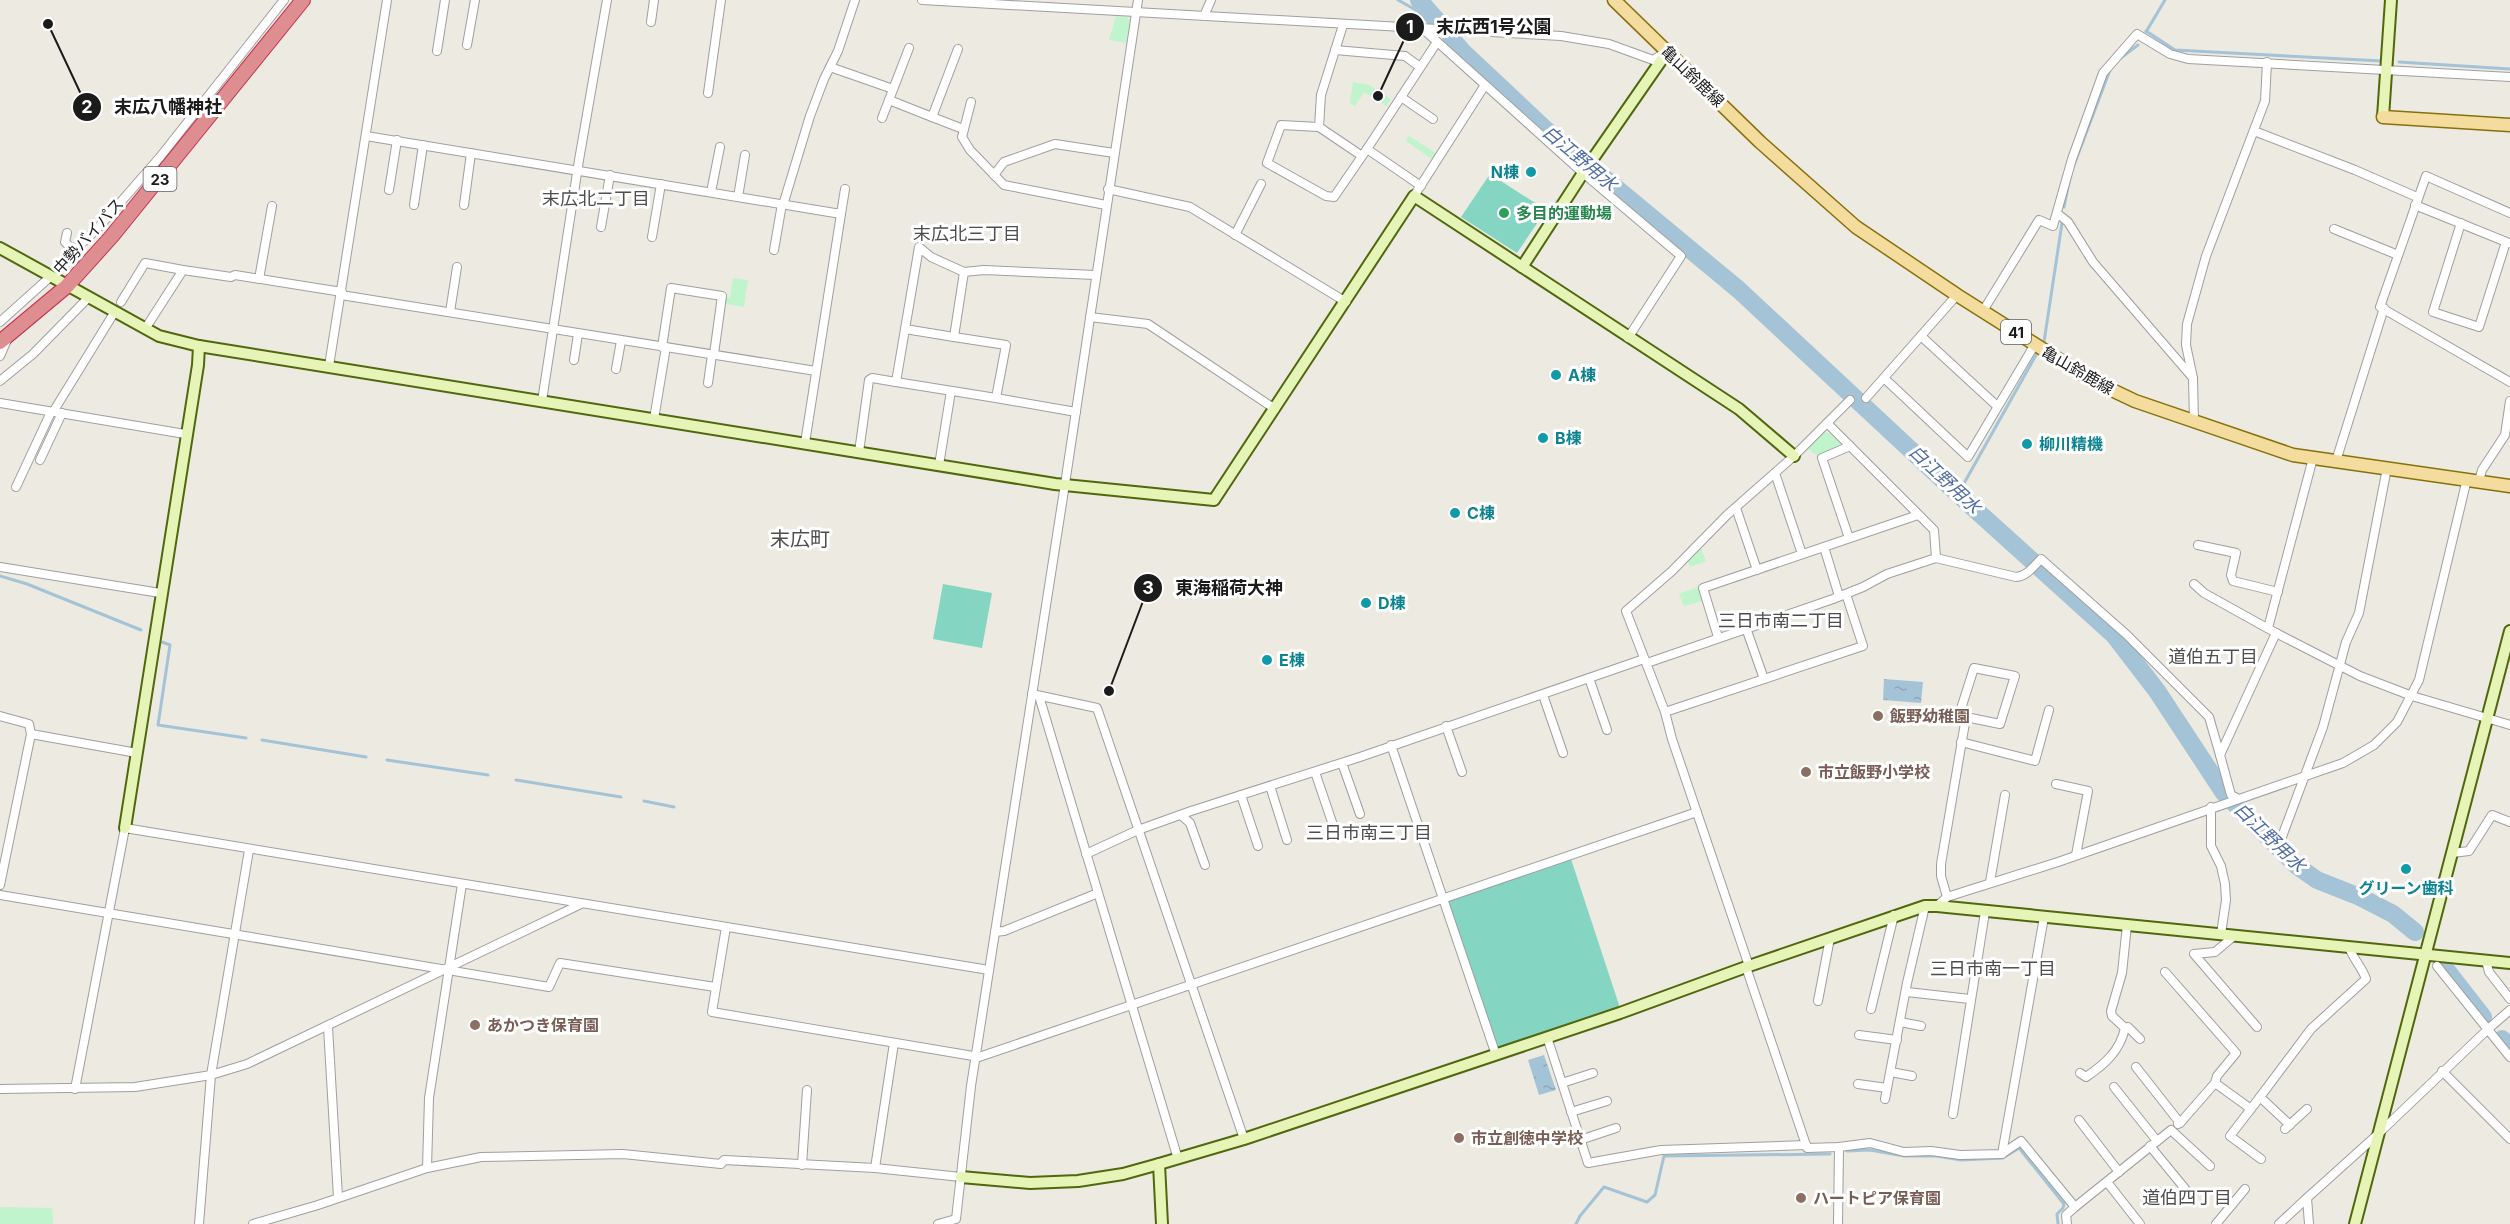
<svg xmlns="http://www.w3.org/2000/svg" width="2510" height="1224" viewBox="0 0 2510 1224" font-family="Inter,'Noto Sans JP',sans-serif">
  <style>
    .park { fill: #c0f4cc }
    .pitch { fill: #84d6c3 }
    .water { fill: url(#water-ripples) }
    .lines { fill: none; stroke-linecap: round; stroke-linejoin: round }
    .stream { stroke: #a4c3d7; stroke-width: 3 }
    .river { stroke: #a4c3d7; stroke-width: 18 }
    .street-casing { stroke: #9f9f9f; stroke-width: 10 }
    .secondary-casing { stroke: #50670d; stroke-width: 14 }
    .primary-casing { stroke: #87710b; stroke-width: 15 }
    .highway-casing { stroke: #c7314d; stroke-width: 16 }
    .street { stroke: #fff; stroke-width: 8 }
    .secondary { stroke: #e7f4b7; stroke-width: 10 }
    .primary { stroke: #f4dc9e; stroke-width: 12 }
    .highway { stroke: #de8e90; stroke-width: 14 }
    .culture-dot { fill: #0f9aa8; stroke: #fff; stroke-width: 2 }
    .leisure-dot { fill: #2e9e5b; stroke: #fff; stroke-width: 2 }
    .education-dot { fill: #8d6e63; stroke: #fff; stroke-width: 2 }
    .labels { text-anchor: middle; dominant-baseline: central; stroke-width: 6; stroke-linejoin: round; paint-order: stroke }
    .shield { fill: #fff; stroke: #5f5f5f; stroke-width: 1.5 }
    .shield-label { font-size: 15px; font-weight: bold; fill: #1b1b1b }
    .street-label { font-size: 16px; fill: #1b1b1b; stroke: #fff }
    .culture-label { font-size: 16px; font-weight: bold; fill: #0d838f; stroke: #fff; text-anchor: start }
    .leisure-label { font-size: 16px; font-weight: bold; fill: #27864d; stroke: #fff; text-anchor: start }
    .education-label { font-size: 16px; font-weight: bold; fill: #785e54; stroke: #fff; text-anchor: start }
    .water-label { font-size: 18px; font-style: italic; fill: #506ca2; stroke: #fff }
    .neighbourhood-label { font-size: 18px; fill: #4e4e4e; stroke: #fff }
    .quarter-label { font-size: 20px; fill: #4e4e4e; stroke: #fff }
    .leader { fill: none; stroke: #1b1b1b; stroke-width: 2 }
    .callout-dot { fill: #1b1b1b; stroke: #fff; stroke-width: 2 }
    .mark-label { font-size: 18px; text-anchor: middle; font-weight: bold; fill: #fff }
    .callout-label { font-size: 18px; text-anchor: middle; font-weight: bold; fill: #1b1b1b; stroke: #fff; stroke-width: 6; stroke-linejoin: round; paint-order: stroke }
  </style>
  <defs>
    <pattern id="water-ripples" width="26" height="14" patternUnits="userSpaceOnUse" patternTransform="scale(1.5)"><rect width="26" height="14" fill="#a4c3d7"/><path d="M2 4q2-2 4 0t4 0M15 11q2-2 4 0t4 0" fill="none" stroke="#8da7b8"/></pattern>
  </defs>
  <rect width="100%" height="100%" fill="#eceae1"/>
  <!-- park -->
  <g class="park">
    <polygon points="1116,16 1127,17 1130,20 1126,43 1109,40"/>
    <polygon points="1353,82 1369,85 1391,99 1386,106 1364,92 1355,106 1350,103"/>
    <polygon points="1409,136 1436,153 1432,159 1406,141"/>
    <polygon points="733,278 748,280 744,307 725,304 726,298 730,298"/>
    <polygon points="1821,432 1829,433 1840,443 1839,449 1818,456 1807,448"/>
    <polygon points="1700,546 1706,561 1690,567 1687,560"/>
    <polygon points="1698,587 1702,601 1684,606 1679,594"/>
    <polygon points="0,1207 52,1208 53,1224 0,1224"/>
  </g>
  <!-- pitch -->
  <g class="pitch">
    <polygon points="1490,174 1546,210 1517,253 1461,217"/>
    <polygon points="943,584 992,593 982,648 933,639"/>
    <polygon points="1571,859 1620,1008 1498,1049 1447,899"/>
  </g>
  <!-- water -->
  <g class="water">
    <polygon points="1884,679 1923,682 1921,703 1883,700"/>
    <polygon points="1544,1055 1556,1090 1539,1095 1528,1060"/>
  </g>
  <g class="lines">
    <!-- stream -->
    <g class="stream">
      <polyline points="1398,0 1439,23"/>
      <polyline points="2146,31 2175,50 2382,61"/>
      <polyline points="2146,32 2165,0"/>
      <polyline points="2118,60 2138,45"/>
      <polyline points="2399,62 2510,69"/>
      <polyline points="2074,165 2110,70"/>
      <polyline points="2064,207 2069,182"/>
      <polyline points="2044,342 2062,223"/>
      <polyline points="1958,494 2036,355"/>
      <polyline points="0,576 27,584 141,630"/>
      <polyline points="162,642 170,645 158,725 246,738"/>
      <polyline points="262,740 366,757"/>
      <polyline points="387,760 488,775"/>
      <polyline points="516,780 621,797"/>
      <polyline points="644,801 674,807"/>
      <polyline points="1847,1151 1870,1150 1904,1156 1937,1156 1961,1160 2003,1158 2019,1148 2064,1204 2063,1208 2057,1214 2058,1224"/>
      <polyline points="1576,1224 1580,1216 1604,1187 1647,1202 1655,1195 1664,1156 1830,1154"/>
    </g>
    <!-- river -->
    <g class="river">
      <polyline points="1419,0 1439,23"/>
      <polyline points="1451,38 1463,52 1546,130 1739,290 1958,494 2114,635 2157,691 2224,793 2297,866 2317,880 2360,897 2393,914 2415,932"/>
      <polyline points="2444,967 2483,1017"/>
      <polyline points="2502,1039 2510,1047"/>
    </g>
    <!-- street casing -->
    <g class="street-casing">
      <g id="street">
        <polyline points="922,0 1561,36 1609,44 1653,60 1663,54"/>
        <polyline points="1204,16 1211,0"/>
        <polyline points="651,22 654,0"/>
        <polyline points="1423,29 1583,173 1681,256 1628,338"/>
        <polyline points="467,45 475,0"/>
        <polyline points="958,49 932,117 963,129"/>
        <polyline points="1335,50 1405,56 1420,67"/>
        <polyline points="437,51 445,0"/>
        <polyline points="830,67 893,89"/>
        <polyline points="708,93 721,0"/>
        <polyline points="1401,97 1433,119"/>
        <polyline points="889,100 909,48"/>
        <polyline points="971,102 962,137 970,150 1004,185 1106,205"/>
        <polyline points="882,118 889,100 932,117"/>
        <polyline points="1319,127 1321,95 1343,25"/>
        <polyline points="2254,131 2355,170 2417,197"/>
        <polyline points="366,136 841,214 805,443"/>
        <polyline points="1367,149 1437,42"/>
        <polyline points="1362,156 1319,127 1281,125 1267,163 1326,196 1334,197 1367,149 1421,186"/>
        <polyline points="994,175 1004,162 1055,144 1114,153"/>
        <polyline points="1108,189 1190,207 1346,302"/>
        <polyline points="389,190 397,140"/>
        <polyline points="711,192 720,147"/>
        <polyline points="1414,196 1485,85"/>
        <polyline points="738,197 745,155"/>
        <polyline points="414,205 423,145"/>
        <polyline points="464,205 471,153"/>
        <polyline points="783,205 810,116 824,79 838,51 855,0"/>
        <polyline points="2415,205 2509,243"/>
        <polyline points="2510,213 2426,176 2380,307 2510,382"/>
        <polyline points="841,214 845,189"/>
        <polyline points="2058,214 2068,222 2093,262 2193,378 2194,421"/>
        <polyline points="2461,223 2433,312 2479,327 2506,242"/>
        <polyline points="601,227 610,175"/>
        <polyline points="2334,229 2398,255"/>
        <polyline points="67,233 65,242 70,247 77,248 98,228 160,157 284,0"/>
        <polyline points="1235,235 1261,184"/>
        <polyline points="652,237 661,184"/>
        <polyline points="774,250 782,204"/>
        <polyline points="964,272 954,337 1006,345 996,398 896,382 919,247 931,257 964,272 984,270 1095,275"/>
        <polyline points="259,279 272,206"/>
        <polyline points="341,295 816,371"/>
        <polyline points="121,302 145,263 183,270"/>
        <polyline points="1983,311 2039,220 2053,226 2072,159 2103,73 2137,34 2170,54 2188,59 2510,77"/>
        <polyline points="450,312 457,267"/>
        <polyline points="1090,317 1148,324 1275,409"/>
        <polyline points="0,322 50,277"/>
        <polyline points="145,329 183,270 231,277 235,275 342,292"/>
        <polyline points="905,329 954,337"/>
        <polyline points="1921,336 1997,406"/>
        <polyline points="662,347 671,288 722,296 714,354"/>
        <polyline points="0,356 7,340"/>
        <polyline points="574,360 578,334"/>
        <polyline points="329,366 387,0"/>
        <polyline points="616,369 621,341"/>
        <polyline points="1884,378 1968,457 2035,344"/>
        <polyline points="2193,378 2186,345 2187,324 2206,256 2265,101 2267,62"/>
        <polyline points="0,381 33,354 88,298"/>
        <polyline points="708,383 712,355"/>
        <polyline points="996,398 1076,412"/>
        <polyline points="1866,398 1957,295"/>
        <polyline points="542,401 579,160 607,0"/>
        <polyline points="0,403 185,434"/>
        <polyline points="53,412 114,313"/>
        <polyline points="654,419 666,347"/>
        <polyline points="859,452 869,380 872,378 896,382"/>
        <polyline points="40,460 62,413"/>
        <polyline points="2336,461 2384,308"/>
        <polyline points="939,465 951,391"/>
        <polyline points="1775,473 1802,554"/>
        <polyline points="2479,481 2482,470 2505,435 2510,401"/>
        <polyline points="16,487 51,412"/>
        <polyline points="1736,508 1757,570"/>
        <polyline points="1849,538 1822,458 1850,446"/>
        <polyline points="2198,545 2236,553 2231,575 2233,581 2278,592"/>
        <polyline points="1824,547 1839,596"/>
        <path d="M1936 558 2016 577C2027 576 2033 567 2041 559L2127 635 2209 717 2220 755"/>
        <polyline points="0,567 160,593"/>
        <polyline points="2194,584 2204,593 2276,633 2360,676 2412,696 2510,725"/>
        <polyline points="1746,628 1764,679"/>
        <polyline points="2268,628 2313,458"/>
        <polyline points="1718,637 1703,588 1918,515"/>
        <polyline points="1647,663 1833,599 1863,587 1887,574 1936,558 1934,530 1827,423"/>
        <polyline points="1589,678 1607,730"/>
        <polyline points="1032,694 1097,708 1244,1139"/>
        <polyline points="1543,695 1563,753"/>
        <polyline points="1039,696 1178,1159"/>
        <polyline points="1665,712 1863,646 1846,594"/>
        <polyline points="0,716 29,724 31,734 0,885"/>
        <polyline points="1446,726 1462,772"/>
        <polyline points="31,734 137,753"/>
        <polyline points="1961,742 2035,761 2049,710"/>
        <polyline points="1391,745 1496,1055"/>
        <polyline points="1342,763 1360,814"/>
        <polyline points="1315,772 1334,828"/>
        <polyline points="2056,784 2088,791 2076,855"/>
        <polyline points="1270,786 1287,840"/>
        <polyline points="1241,795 1258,846"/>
        <polyline points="2237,798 2231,795 2220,755 2276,633"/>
        <polyline points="2211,807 2211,846 2221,866 2225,884 2226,900 2221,934"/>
        <polyline points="1181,815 1190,823 1205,865"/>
        <polyline points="2280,842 2323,727 2346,642 2359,613 2387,468"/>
        <polyline points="2452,853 2469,851 2492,815 2510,822"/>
        <polyline points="1086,854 1138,830 1191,811 1360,757 1644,659"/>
        <polyline points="1990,882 2005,795"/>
        <polyline points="0,895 549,987 560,963 715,987"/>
        <polyline points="1947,897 1941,876 1941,864 1966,717 2000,724 2015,676 1974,668 1959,715 1966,717"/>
        <polyline points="1937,906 1947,897 2058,862 2343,763 2374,745 2397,722 2419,680 2467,479"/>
        <polyline points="726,927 712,1012 979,1057 1697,812"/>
        <polyline points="995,932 1004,931 1098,893"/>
        <polyline points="2234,936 2215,952 2194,954 2257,1027"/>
        <polyline points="2486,961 2489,972 2510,999"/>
        <polyline points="1749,966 1672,739 1665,712 1626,611 1672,571 1727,515 1794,456 1850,400"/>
        <polyline points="2437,966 2510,1057"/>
        <polyline points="1746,967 1807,1148 1839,1147 1870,1143 1904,1152 1931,1151 1960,1155 2002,1154 2044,917"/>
        <polyline points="2165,972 2236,1053 2217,1076 2215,1083 2180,1123"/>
        <polyline points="1907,992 1970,999"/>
        <polyline points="1818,1001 1830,938"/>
        <polyline points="1871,1009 1894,915"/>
        <polyline points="1900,1022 1921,1026"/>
        <polyline points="328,1027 338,1197"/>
        <polyline points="2125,1028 2128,1027 2140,1039"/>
        <polyline points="1859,1035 1897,1040"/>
        <polyline points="1547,1037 1588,1163 1661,1150 1806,1145"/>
        <polyline points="2136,1067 2180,1123 2178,1124"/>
        <polyline points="2442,1071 2510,1139"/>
        <polyline points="1891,1072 1912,1076"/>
        <path d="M2080 1073 2086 1077C2105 1064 2120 1051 2125 1028L2112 1016 2111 1011 2122 973 2127 925"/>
        <polyline points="1562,1083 1593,1073"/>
        <polyline points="2215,1083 2251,1109"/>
        <polyline points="1858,1084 1887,1088"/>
        <polyline points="2114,1087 2157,1141"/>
        <polyline points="0,1089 135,1087 211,1075 247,1064 581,904"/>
        <polyline points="75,1089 125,828 989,970"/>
        <polyline points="2260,1097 2230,1136 2261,1159"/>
        <polyline points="1885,1099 1907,983 1925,906"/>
        <polyline points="1571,1112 1607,1101"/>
        <polyline points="1953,1114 1985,912"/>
        <polyline points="2079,1120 2119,1172"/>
        <path d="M2290 1125 2260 1097 2311 1029 2366 979C2362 967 2353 959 2349 947"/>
        <polyline points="2285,1129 2307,1109"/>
        <polyline points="1580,1140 1616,1128"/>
        <polyline points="2150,1146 2191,1196"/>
        <polyline points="2003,1153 2021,1141 2075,1207 2066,1215 2067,1224"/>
        <polyline points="802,1165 807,1090"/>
        <polyline points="427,1168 429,1098 462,884"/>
        <polyline points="875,1168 894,1043"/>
        <polyline points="2107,1182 2140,1224"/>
        <polyline points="2075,1207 2171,1130 2210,1166"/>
        <polyline points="199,1224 211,1075 249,850"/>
        <polyline points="253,1224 318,1205 427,1168 481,1157 623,1154 721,1164 724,1160 875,1168 961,1177"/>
        <polyline points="938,1224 956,1219 971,1086 1065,484 1138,0"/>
        <polyline points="1838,1224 1839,1147"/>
        <polyline points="2216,1224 2245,1189"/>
        <polyline points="2279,1224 2307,1198"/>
        <polyline points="2309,1224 2307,1198 2377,1135 2487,1030 2510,1010"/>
      </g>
    </g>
    <!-- secondary casing -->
    <g class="secondary-casing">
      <g id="secondary">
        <polyline points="2383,117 2391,0"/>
        <polyline points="0,248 159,336 199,346 1055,484 1214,500 1414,196 1739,409 1794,456"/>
        <polyline points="1522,267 1583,173 1667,52"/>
        <polyline points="125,828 198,365 199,346"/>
        <polyline points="1159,1164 1162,1224"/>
        <polyline points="961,1177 1030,1183 1078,1181 1123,1174 1159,1164 1244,1139 1620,1013 1746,967 1925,906 1937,906 2510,963"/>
        <polyline points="2355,1224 2510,631"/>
      </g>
    </g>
    <!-- primary casing -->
    <g class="primary-casing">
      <g id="primary">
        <polyline points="1614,0 1760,142 1856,227 1957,295 2093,381 2135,401 2293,455 2510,486"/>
        <polyline points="2383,117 2510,125"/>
      </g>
    </g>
    <!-- highway casing -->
    <g class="highway-casing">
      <polyline id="highway" points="0,342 67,286 112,236 303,0"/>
    </g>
    <!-- street -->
    <use href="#street" class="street"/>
    <!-- secondary -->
    <use href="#secondary" class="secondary"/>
    <!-- primary -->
    <use href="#primary" class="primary"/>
    <!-- highway -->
    <use href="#highway" class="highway"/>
  </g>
  <!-- markers -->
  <g class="culture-dot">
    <circle cx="1531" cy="172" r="6"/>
    <circle cx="1556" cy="375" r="6"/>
    <circle cx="1543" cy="438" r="6"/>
    <circle cx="2027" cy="444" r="6"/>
    <circle cx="1455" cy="513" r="6"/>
    <circle cx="1366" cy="603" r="6"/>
    <circle cx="1267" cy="660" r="6"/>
    <circle cx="2406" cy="869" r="6"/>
  </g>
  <circle class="leisure-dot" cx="1504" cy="213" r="6"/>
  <g class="education-dot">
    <circle cx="1878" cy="716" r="6"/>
    <circle cx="1806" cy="772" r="6"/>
    <circle cx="475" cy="1025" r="6"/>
    <circle cx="1459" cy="1138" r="6"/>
    <circle cx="1801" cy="1198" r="6"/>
  </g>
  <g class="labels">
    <!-- shield labels -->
    <g class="shield">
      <rect x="143.5" y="167" width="33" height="24" rx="4.5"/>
      <rect x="2001" y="320" width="30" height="24" rx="4.5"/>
    </g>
    <g class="shield-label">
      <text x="160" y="179">23</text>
      <text x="2016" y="332">41</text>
    </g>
    <!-- street labels -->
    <g class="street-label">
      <text transform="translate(1693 76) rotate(44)">亀山鈴鹿線</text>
      <text transform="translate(88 236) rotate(-48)">中勢バイパス</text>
      <text transform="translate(2078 370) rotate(30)">亀山鈴鹿線</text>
    </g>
    <!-- culture labels -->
    <g class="culture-label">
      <text x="1519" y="172" text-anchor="end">N棟</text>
      <text x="1568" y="375">A棟</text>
      <text x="1555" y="438">B棟</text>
      <text x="2039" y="444">柳川精機</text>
      <text x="1467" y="513">C棟</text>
      <text x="1378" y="603">D棟</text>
      <text x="1279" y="660">E棟</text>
      <text x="2406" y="888" text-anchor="middle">グリーン歯科</text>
    </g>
    <!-- leisure labels -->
    <g class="leisure-label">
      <text x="1516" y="213">多目的運動場</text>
    </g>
    <!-- education labels -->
    <g class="education-label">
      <text x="1890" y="716">飯野幼稚園</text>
      <text x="1818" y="772">市立飯野小学校</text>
      <text x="487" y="1025">あかつき保育園</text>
      <text x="1471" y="1138">市立創徳中学校</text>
      <text x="1813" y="1198">ハートピア保育園</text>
    </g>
    <!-- water labels -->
    <g class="water-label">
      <text transform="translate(1580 158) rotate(40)">白江野用水</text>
      <text transform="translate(1945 479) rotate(43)">白江野用水</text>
      <text transform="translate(2270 837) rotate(44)">白江野用水</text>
    </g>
    <!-- neighbourhood labels -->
    <g class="neighbourhood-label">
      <text x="596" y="198">末広北二丁目</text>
      <text x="967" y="233">末広北三丁目</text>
      <text x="1781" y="620">三日市南二丁目</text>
      <text x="2213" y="656">道伯五丁目</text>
      <text x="1369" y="832">三日市南三丁目</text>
      <text x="1993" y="968">三日市南一丁目</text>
      <text x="2187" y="1197">道伯四丁目</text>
    </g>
    <!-- quarter labels -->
    <g class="quarter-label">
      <text x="800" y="539">末広町</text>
    </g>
  </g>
  <!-- callouts -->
  <path class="leader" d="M1378 96L1410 27M48 24L87 107M1109 691L1148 588"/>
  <g class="callout-dot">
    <circle cx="1378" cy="96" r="6"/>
    <circle cx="48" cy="24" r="6"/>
    <circle cx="1109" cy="691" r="6"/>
    <circle cx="1410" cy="27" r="15"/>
    <circle cx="87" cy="107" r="15"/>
    <circle cx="1148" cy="588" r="15"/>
  </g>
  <g class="mark-label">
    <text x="1410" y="33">1</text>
    <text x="87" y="113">2</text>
    <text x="1148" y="594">3</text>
  </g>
  <g class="callout-label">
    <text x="1494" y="33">末広西1号公園</text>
    <text x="168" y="113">末広八幡神社</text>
    <text x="1229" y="594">東海稲荷大神</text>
  </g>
</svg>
